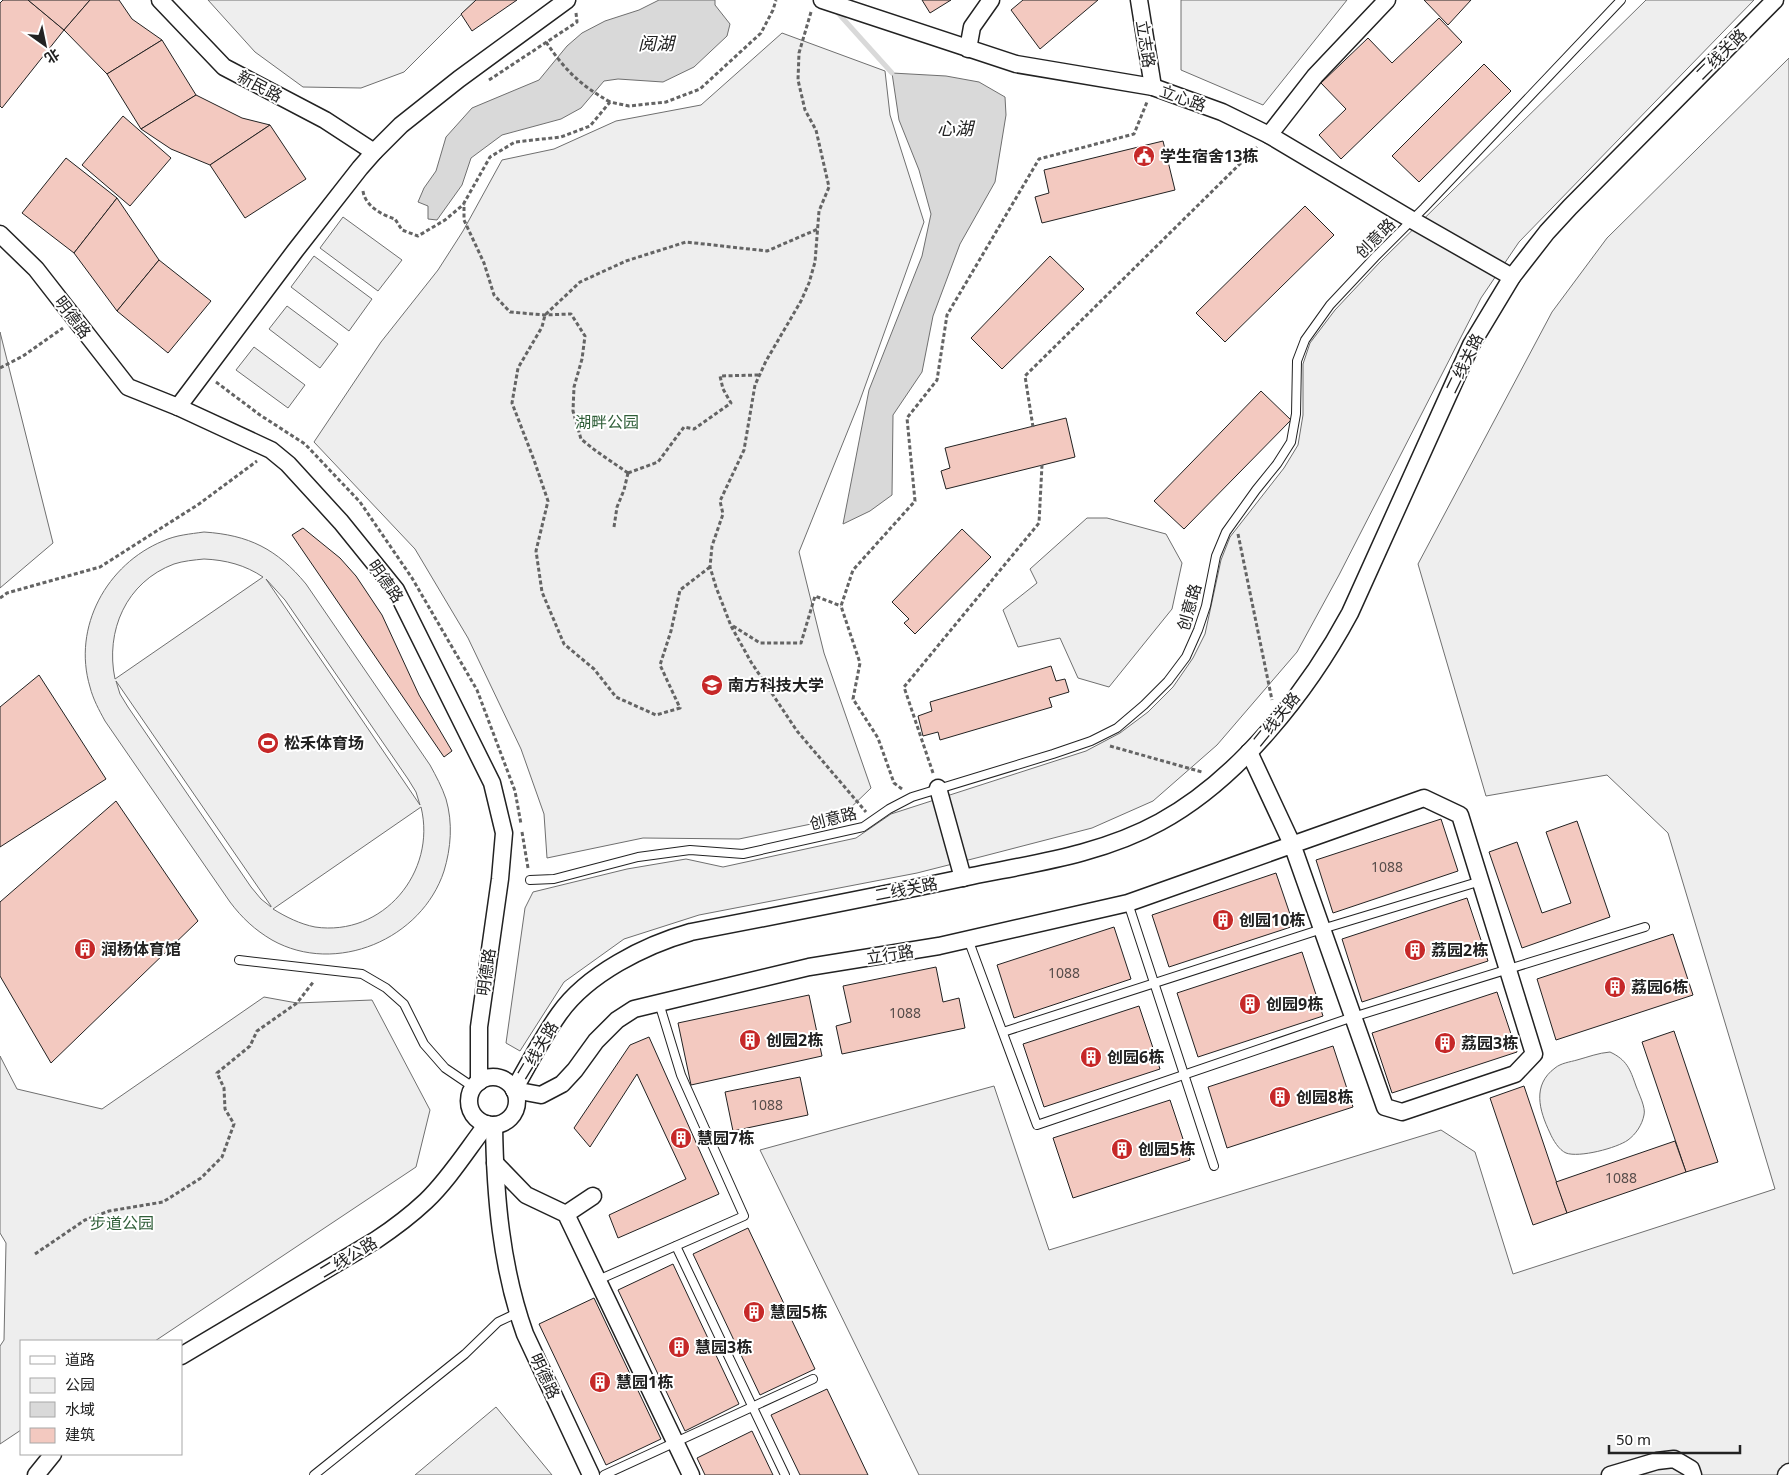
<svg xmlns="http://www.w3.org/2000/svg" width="1789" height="1475" viewBox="0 0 1789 1475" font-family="'Noto Sans','Noto Sans SC',sans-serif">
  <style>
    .green { fill: #eee; stroke: #6f6f6f; fill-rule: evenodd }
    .water { fill: #d9d9d9; stroke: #6f6f6f }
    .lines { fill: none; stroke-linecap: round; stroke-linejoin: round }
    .stream { stroke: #d9d9d9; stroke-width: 5 }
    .building { fill: #f3c9c0; stroke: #222 }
    .service-casing { stroke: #222; stroke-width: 10 }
    .minor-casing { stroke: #222; stroke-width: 19 }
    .path { stroke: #646464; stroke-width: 3; stroke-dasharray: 4 2.5; stroke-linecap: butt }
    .service { stroke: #fff; stroke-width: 8 }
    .minor { stroke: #fff; stroke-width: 16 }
    .labels { text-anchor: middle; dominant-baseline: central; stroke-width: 4; stroke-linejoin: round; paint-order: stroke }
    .number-label { font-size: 14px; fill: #564c4a }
    .street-label { font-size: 16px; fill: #222; stroke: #fff }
    .poi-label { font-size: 16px; font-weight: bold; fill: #222; stroke: #fff; text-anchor: start }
    .park-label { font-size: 16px; fill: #2f5e38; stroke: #fff }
    .water-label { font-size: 18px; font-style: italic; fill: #222; stroke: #fff }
  </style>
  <rect width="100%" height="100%" fill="#fff"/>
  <!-- green -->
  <g class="green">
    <polygon points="208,0 476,0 404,72 361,88 303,87 255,52"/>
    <polygon points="1181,0 1347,0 1263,105 1181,70"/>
    <polygon points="1646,0 1754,0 1519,242 1481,298 1339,575 1297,652 1217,745 1153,801 1092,828 984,856 917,873 699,915 624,939 564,982 520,1051 506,1043 525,908 533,892 627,869 686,859 723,867 856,838 891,814 1086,751 1120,733 1148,712 1173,687 1193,658 1205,634 1221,560 1230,537 1284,468 1298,445 1303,415 1303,364 1310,343 1335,310 1380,262"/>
    <polygon points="782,33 885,71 890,115 924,222 859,403 799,552 824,653 871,788 840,818 739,839 643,838 547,858 544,814 521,749 468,638 415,549 314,442 381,342 438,270 463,231 502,160 554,149 616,121 701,105"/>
    <polygon points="1789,58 1789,1475 919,1475 760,1150 994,1086 1049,1250 1441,1130 1475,1152 1513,1274 1775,1189 1668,833 1607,775 1486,796 1418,564 1552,312 1607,238"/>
    <polygon points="343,217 402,260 378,291 320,248"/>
    <polygon points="314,256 372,299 349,331 291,287"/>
    <polygon points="287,306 338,344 320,368 269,329"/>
    <polygon points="0,332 53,543 0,588"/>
    <polygon points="254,347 305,385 288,408 236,370"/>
    <polygon points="1087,518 1107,518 1166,534 1182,563 1172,609 1109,687 1078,678 1060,638 1018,647 1003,610 1037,583 1030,569"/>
    <path d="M204 532C249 535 277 549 306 584L430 765C436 776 442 787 446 799 453 823 451 848 444 871 422 939 336 976 272 940 255 930 242 918 230 902L105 721C99 710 93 699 90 687 72 627 107 564 163 541 176 535 190 534 204 532ZM204 559C226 560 245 565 263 577L115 679C105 631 126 582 174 564 183 561 194 560 204 559ZM266 579 285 600 408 779 416 792 420 805ZM116 681 271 906V907L261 899 251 887 128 707 120 694ZM421 807C437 872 383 937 315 927 300 924 286 917 273 909Z"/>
    <polygon points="264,997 297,1003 372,1000 430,1110 416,1167 155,1341 21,1341 21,1430 0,1444 0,1346 4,1340 6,1243 0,1233 0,1056 17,1089 102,1109"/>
    <path d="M1610 1052C1627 1060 1630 1069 1636 1086 1639 1094 1646 1108 1644 1115 1642 1125 1636 1134 1628 1140 1617 1148 1579 1158 1566 1153 1559 1150 1553 1140 1550 1133 1539 1110 1532 1085 1555 1068 1561 1063 1570 1062 1577 1060 1588 1057 1598 1053 1610 1052Z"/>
    <polygon points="496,1407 552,1475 415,1475"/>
  </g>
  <!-- water -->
  <g class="water">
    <polygon points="659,0 715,0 715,5 730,24 727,36 694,67 663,82 618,79 604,81 581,108 561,119 502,135 471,158 462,185 437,220 428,219 428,206 418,202 424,188 436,171 446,137 472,108 539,80 567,46 582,33 605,21 639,10"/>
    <polygon points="892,73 946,76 979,82 1005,97 1006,115 995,182 960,244 933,316 922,372 893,415 892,495 870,511 843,524 869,390 922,256 931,214 919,170 899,120"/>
  </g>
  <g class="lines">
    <!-- stream -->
    <polyline class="stream" points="837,10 838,13 892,73"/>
  </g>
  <!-- building -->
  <g class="building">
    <polygon points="3,0 28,0 64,30 2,108 0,106 0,3"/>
    <polygon points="28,0 90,0 64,30"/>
    <polygon points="90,0 119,0 132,19 162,40 107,74 64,30"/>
    <polygon points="476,0 517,0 472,31 461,14"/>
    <polygon points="922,0 951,0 930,13"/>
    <polygon points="1023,0 1098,0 1040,49 1011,10"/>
    <polygon points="1424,0 1471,0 1448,25"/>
    <polygon points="1439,18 1462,42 1341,159 1319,135 1346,109 1321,83 1368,38 1392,63"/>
    <polygon points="162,40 196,95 141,129 107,74"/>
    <polygon points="1484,64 1511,91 1419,182 1392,156"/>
    <polygon points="196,95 242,118 270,125 210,165 171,149 141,129"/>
    <polygon points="123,116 171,158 130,206 82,165"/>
    <polygon points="270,125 306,179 245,218 210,165"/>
    <polygon points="1163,141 1175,190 1042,223 1035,197 1049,193 1044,170"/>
    <polygon points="66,158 117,198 74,253 22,213"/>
    <polygon points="117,198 159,260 117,311 74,253"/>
    <polygon points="1305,206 1334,235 1225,342 1196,313"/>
    <polygon points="1050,256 1084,289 1002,369 971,338"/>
    <polygon points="159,260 211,301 168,353 117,311"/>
    <polygon points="1261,391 1291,420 1184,529 1154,501"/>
    <polygon points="1066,418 1075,457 946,489 941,471 950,468 945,448"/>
    <polygon points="303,528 340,558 356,576 382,615 419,695 452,751 444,757 292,535"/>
    <polygon points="962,529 991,557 915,634 904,623 909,619 892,602"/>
    <polygon points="1051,666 1056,681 1065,679 1069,692 1049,698 1052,707 940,740 938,732 923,736 918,716 932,711 930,702"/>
    <polygon points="39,675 106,779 0,847 0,707"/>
    <polygon points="116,801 198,921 51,1063 0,976 0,902"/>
    <polygon points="1441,819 1458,871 1333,913 1316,860"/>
    <polygon points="1577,821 1610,917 1522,948 1489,852 1517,842 1542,913 1571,903 1546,832"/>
    <polygon points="1276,873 1294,926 1169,967 1152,915"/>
    <polygon points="1467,898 1488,961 1362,1002 1342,939"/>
    <polygon points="1114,927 1131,979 1014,1018 997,965"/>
    <polygon points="1673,934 1693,995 1556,1040 1537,979"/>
    <polygon points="1302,952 1323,1016 1198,1057 1177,993"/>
    <polygon points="936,967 943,1002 959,998 965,1028 842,1054 836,1026 851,1022 843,986"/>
    <polygon points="1497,992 1517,1052 1392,1093 1372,1033"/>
    <polygon points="809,995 822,1056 691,1085 678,1023"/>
    <polygon points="1139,1006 1160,1069 1044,1107 1023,1044"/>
    <polygon points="1674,1031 1718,1162 1686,1172 1642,1042"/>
    <polygon points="649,1037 719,1194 618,1238 609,1215 686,1179 637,1074 590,1147 574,1128 630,1045"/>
    <polygon points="1333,1046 1353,1107 1227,1148 1208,1087"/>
    <polygon points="800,1077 808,1115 733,1131 725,1092"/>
    <polygon points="1524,1086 1567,1213 1533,1225 1490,1098"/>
    <polygon points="1170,1100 1190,1160 1073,1198 1053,1138"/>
    <polygon points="1675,1141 1686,1172 1567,1213 1556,1182"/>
    <polygon points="748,1228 815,1369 760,1395 693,1254"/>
    <polygon points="673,1264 739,1404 685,1431 618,1290"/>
    <polygon points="594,1298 661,1439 606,1465 539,1324"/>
    <polygon points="827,1389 868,1475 800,1475 771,1415"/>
    <polygon points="752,1431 773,1475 705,1475 697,1458"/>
  </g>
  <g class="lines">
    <!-- service casing -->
    <g class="service-casing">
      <g id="service">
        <polyline points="530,880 554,879 638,857 690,850 743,854 863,827 889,809 912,797 1053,754 1091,741 1117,728 1144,705 1168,681 1186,657 1198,630 1206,606 1216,556 1226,532 1256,490 1277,464 1291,442 1296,414 1297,361 1305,340 1330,305 1375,257 1424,208 1621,0"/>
        <polyline points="1128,903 1214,1166"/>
        <polyline points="968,939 1037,1125 1353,1017 1645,927"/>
        <polyline points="239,960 362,974 386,988 404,1004 424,1044 445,1068 473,1087"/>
        <polyline points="1003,1032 1322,929 1481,881"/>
        <polyline points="676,1246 785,1475"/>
        <polyline points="598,1280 744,1216 681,1075 659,1003"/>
        <polyline points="314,1475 465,1354 498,1322 517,1313"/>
        <polyline points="604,1475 813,1379"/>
      </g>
    </g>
    <!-- minor casing -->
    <g class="minor-casing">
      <g id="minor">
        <polyline points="160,0 224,67 325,120 374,152"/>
        <polyline points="822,0 1016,64 1153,87 1222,112 1269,135 1412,220 1512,277"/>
        <polyline points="1139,0 1153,87"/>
        <polyline points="968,49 972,27 991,0"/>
        <polyline points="1269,135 1315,76 1387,0"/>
        <polyline points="0,234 36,269 128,387 178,407 271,450 288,464 341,522 396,590 492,783 504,833 500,879 479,1027 479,1082"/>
        <polyline points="178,407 295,251 360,168 374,152 401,125 459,79 567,0"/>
        <polyline points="938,788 963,878"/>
        <circle cx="493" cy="1101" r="24"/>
        <polyline points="514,1090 541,1095 562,1084 575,1070 596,1041 617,1020 634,1009 809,967 939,946 1128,903 1424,798 1460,815 1534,1054 1515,1074 1402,1112 1385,1107 1292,844 1249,752"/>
        <path d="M514 1090C528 1065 542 1038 559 1014 587 974 645 945 691 932 785 914 878 896 972 876 1036 863 1102 854 1160 822 1239 779 1308 691 1350 613L1471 345 1512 277 1547 232 1570 207 1775 0"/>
        <path d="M494 1125C495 1195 501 1267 525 1334L591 1475"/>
        <polyline points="495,1163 526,1195 566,1214 691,1475"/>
        <polyline points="566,1214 593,1196"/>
        <path d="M181 1356 376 1240C394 1228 410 1216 426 1201 449 1179 467 1150 487 1124"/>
        <polyline points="36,1475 53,1454"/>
        <polyline points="1610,1475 1657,1461 1674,1459 1691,1469 1693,1475"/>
        <polyline points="1786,1475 1789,1472"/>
      </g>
    </g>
    <!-- path -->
    <g class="path">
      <polyline points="811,12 799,53 798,80 805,110 816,130 829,187 819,211 815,262 809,283 801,301 766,361 755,385 744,450 720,501 723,514 712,546 710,567 716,587 731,626 751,662 797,731 866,812"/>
      <path d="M546 42C565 70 580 85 610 102"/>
      <polyline points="489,80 577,22 576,13"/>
      <path d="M363 191C365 206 382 215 395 219L402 230 418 236 445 220 464 204"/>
      <polyline points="0,368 23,356 63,328"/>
      <polyline points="216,382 260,415 305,444 360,502 412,578 477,690 515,791 521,824"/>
      <polyline points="1033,427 1025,376 1257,147"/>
      <polyline points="628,473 596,451 581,439 573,411 574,387 582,359 585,336 571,314 545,315 510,312 494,295 484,263 464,220 464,203 490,157 515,142 561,137 590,126 610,102 629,106 666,102 700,89 761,33 773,10 776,0"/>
      <polyline points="628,473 658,462 684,427 694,429 731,403 723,389 720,376 759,375"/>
      <polyline points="614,527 617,507 624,490 628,473"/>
      <polyline points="1238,534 1272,700"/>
      <polyline points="710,567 680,590 671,631 660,665 680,708 656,715 616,697 594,669 564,644 542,592 536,551 548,501 534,460 512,403 518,368 542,327 545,315 580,282 626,261 686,242 767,251 818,229"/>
      <polyline points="0,598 7,593 100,567 199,504 257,461"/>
      <polyline points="733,626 760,643 801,643 815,596 841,606"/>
      <polyline points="1110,746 1202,772"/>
      <polyline points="933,773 904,687 1039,523 1042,465"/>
      <polyline points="902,789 894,783 878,738 853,699 860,663 841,606 853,570 915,501 907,418 937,380 947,315 1039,159 1134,134 1147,102"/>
      <polyline points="522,832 528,868"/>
      <polyline points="35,1254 85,1220 109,1211 163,1202 201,1178 222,1157 234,1124 225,1109 224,1088 217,1073 250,1046 257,1031 297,1003 314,981"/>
    </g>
    <!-- service -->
    <use href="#service" class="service"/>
    <!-- minor -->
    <use href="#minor" class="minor"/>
  </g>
  <!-- icons -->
  <defs>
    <g id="civic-disc" transform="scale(1.125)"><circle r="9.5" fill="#c62828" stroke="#fff"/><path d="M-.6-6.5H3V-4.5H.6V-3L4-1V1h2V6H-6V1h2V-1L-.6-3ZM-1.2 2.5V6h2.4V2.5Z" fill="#fff"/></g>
    <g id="university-disc" transform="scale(1.125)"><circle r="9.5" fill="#c62828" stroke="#fff"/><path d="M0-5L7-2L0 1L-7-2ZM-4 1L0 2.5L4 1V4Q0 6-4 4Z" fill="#fff"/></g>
    <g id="stadium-disc" transform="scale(1.125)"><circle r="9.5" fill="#c62828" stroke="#fff"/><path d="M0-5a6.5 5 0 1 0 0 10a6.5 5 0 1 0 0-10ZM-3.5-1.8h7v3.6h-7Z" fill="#fff"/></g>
    <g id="building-disc" transform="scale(1.125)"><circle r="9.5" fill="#c62828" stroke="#fff"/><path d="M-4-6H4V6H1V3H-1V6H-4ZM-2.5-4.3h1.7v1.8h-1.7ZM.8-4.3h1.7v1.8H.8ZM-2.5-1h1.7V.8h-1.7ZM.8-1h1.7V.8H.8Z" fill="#fff"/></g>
  </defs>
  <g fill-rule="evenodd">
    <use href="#civic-disc" x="1144" y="156"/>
    <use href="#university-disc" x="712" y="685"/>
    <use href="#stadium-disc" x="268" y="743"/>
    <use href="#building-disc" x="1223" y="920"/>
    <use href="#building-disc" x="85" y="949"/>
    <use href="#building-disc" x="1415" y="950"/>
    <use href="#building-disc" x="1615" y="987"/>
    <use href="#building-disc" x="1250" y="1004"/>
    <use href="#building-disc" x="750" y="1040"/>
    <use href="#building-disc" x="1445" y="1043"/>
    <use href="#building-disc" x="1091" y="1057"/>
    <use href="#building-disc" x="1280" y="1097"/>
    <use href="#building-disc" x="681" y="1138"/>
    <use href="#building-disc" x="1122" y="1149"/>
    <use href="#building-disc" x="754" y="1312"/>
    <use href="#building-disc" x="679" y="1347"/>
    <use href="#building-disc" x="600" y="1382"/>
  </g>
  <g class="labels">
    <!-- number labels -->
    <g class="number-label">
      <text x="1387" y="866">1088</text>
      <text x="1064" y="972">1088</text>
      <text x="905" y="1012">1088</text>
      <text x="767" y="1104">1088</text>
      <text x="1621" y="1177">1088</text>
    </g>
    <!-- street labels -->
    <g class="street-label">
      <text transform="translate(1146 44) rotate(81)">立志路</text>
      <text transform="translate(1721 54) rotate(-45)">二线关路</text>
      <text transform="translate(260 86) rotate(28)">新民路</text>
      <text transform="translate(1183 98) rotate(20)">立心路</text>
      <text transform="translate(1375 238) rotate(-45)">创意路</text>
      <text transform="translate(73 317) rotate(53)">明德路</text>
      <text transform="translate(1464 363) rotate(-64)">二线关路</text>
      <text transform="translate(386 581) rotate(55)">明德路</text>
      <text transform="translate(1189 607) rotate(-74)">创意路</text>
      <text transform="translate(1276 719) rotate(-51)">二线关路</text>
      <text transform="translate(833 818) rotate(-14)">创意路</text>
      <text transform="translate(906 889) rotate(-11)">二线关路</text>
      <text transform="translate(890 954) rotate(-9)">立行路</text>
      <text transform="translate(486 972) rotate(-82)">明德路</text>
      <text transform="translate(537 1050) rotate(-59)">二线关路</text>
      <text transform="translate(348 1257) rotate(-31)">二线公路</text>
      <text transform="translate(545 1376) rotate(65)">明德路</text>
    </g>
    <!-- poi labels -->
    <g class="poi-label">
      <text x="1160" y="156">学生宿舍13栋</text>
      <text x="728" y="685">南方科技大学</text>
      <text x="284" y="743">松禾体育场</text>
      <text x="1239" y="920">创园10栋</text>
      <text x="101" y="949">润杨体育馆</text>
      <text x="1431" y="950">荔园2栋</text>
      <text x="1631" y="987">荔园6栋</text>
      <text x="1266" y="1004">创园9栋</text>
      <text x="766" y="1040">创园2栋</text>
      <text x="1461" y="1043">荔园3栋</text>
      <text x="1107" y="1057">创园6栋</text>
      <text x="1296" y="1097">创园8栋</text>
      <text x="697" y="1138">慧园7栋</text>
      <text x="1138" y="1149">创园5栋</text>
      <text x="770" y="1312">慧园5栋</text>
      <text x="695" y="1347">慧园3栋</text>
      <text x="616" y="1382">慧园1栋</text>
    </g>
    <!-- park labels -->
    <g class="park-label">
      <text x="607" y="422">湖畔公园</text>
      <text x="122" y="1223">步道公园</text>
    </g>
    <!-- water labels -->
    <g class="water-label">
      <text x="656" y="43">阅湖</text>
      <text x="955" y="128">心湖</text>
    </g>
  </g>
  <!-- legend -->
  <rect x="20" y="1340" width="162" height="115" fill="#ffffff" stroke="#a7a7a7"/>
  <rect x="30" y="1356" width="25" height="8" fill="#ffffff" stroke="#a7a7a7"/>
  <text x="65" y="1365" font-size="15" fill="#222222">道路</text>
  <rect x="30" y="1378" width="25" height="15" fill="#eeeeee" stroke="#a7a7a7"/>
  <text x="65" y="1390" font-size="15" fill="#222222">公园</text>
  <rect x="30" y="1402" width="25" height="15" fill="#d9d9d9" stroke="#a7a7a7"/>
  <text x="65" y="1415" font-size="15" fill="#222222">水域</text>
  <rect x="30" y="1428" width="25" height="15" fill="#f3c9c0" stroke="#a7a7a7"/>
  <text x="65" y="1440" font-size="15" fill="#222222">建筑</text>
  <!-- north arrow -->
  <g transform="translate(45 45) rotate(147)" stroke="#ffffff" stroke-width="4" paint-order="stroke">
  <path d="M0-4L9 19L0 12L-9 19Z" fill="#222222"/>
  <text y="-8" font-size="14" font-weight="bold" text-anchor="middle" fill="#222222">北</text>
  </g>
  <!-- scale -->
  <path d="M1609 1445v8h131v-8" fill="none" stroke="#222222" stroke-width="2.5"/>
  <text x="1616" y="1445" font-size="15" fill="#222222" stroke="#ffffff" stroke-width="4" paint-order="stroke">50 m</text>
</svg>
